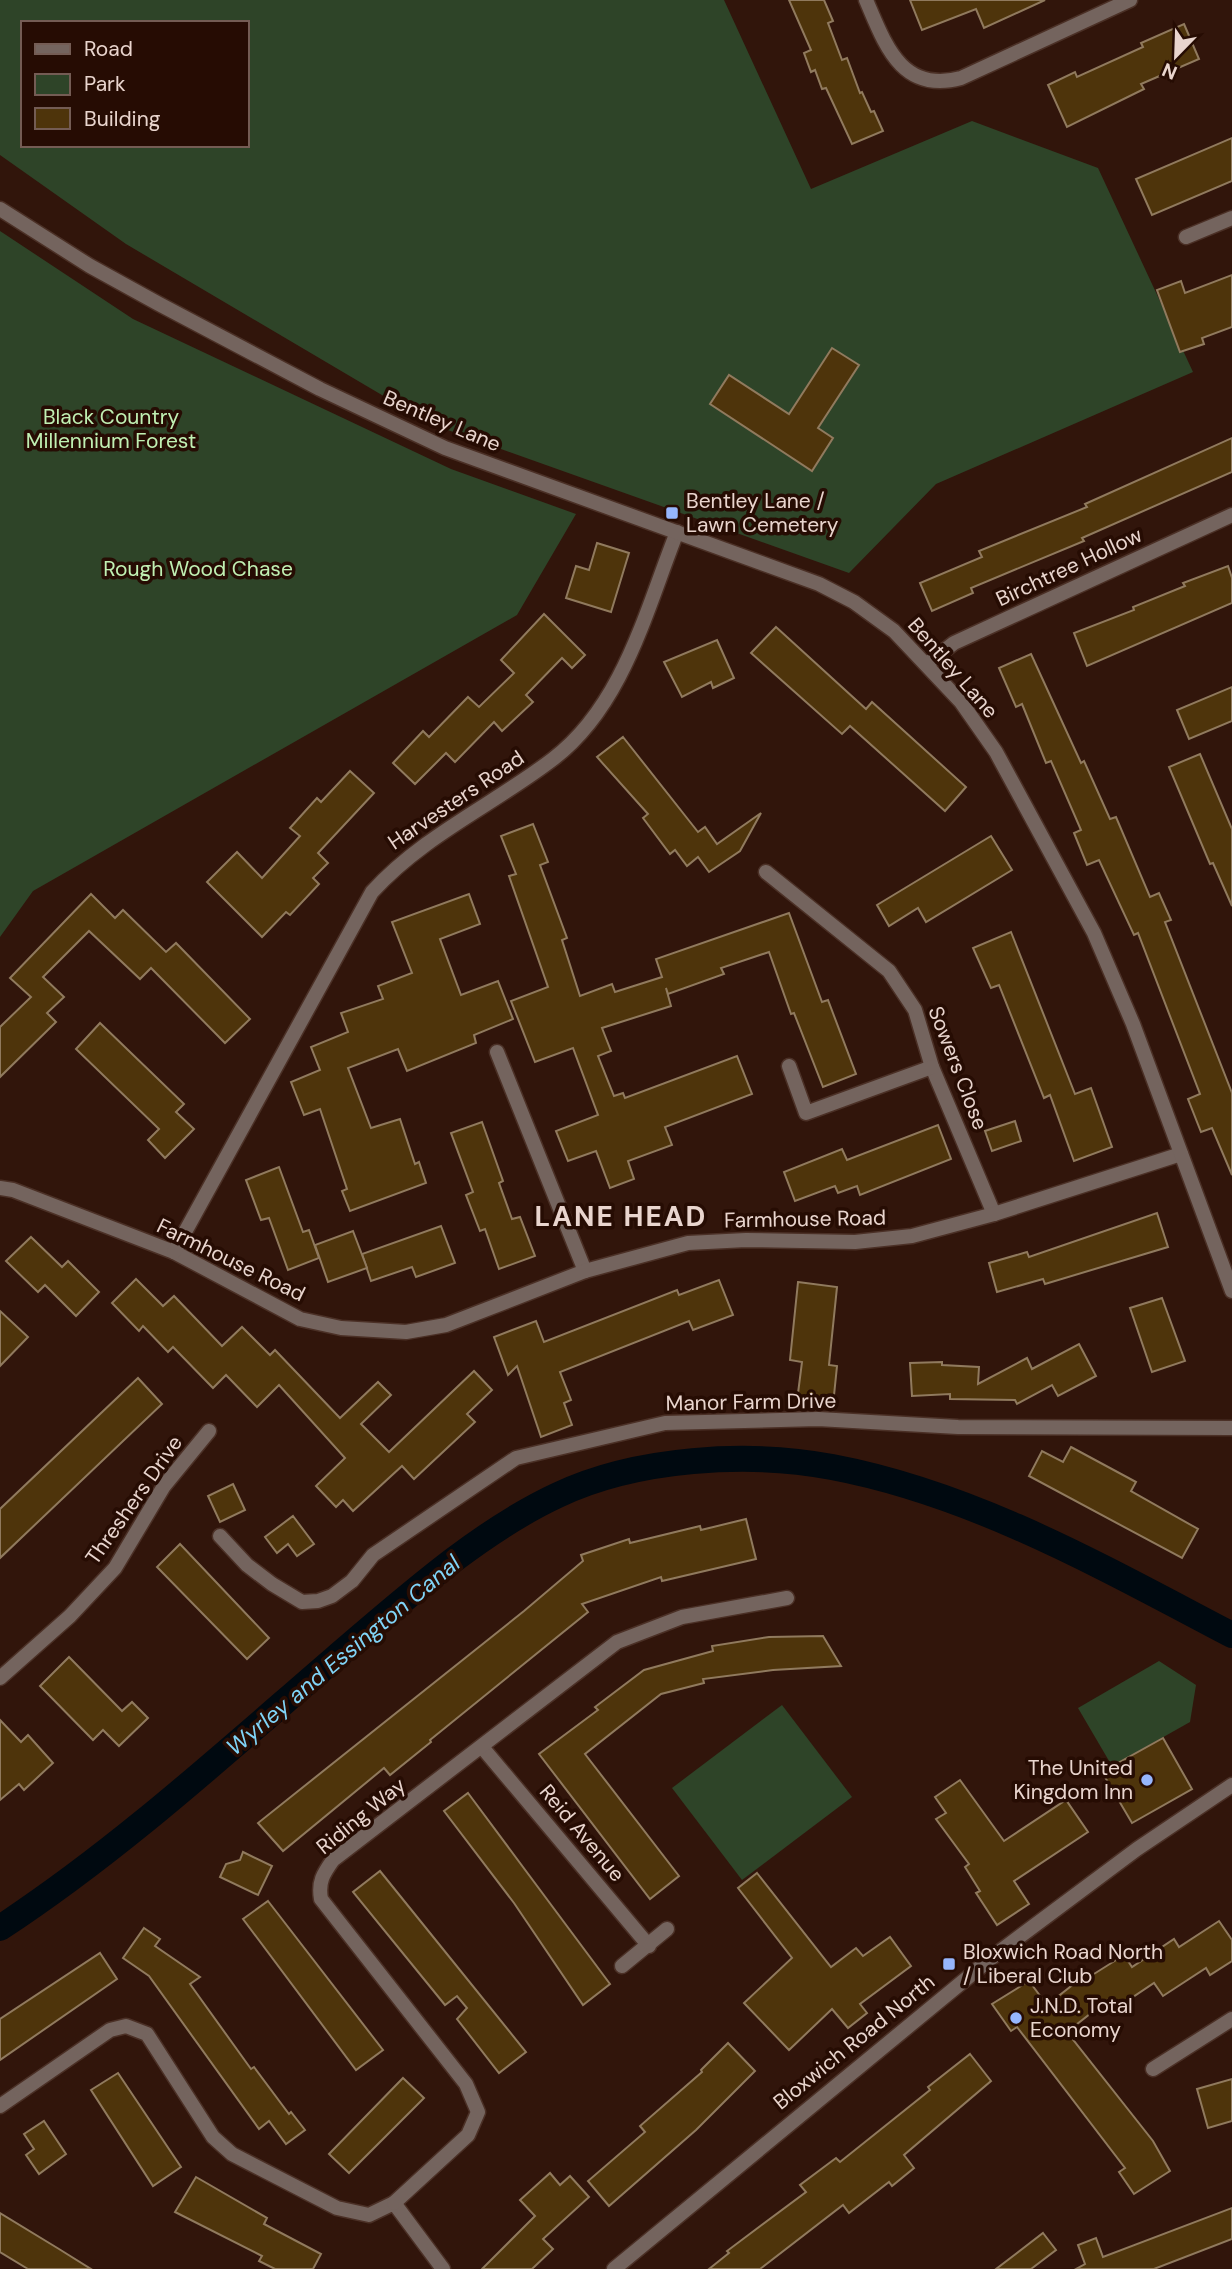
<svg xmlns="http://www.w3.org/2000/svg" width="1232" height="2269" viewBox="0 0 1232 2269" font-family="'DM Sans',sans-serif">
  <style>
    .green { fill: #2e4428; fill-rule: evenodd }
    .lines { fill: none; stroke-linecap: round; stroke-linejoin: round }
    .canal { stroke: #000910; stroke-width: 26 }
    .building { fill: #4e340b; stroke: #907a5e; stroke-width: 2 }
    .minor-casing { stroke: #4b3026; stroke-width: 17 }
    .tertiary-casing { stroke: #4b3026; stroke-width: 17 }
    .minor { stroke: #74645e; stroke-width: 14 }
    .tertiary { stroke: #74645e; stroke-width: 14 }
    .poi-dot { fill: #96b6fd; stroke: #260c03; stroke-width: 2.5 }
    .labels { text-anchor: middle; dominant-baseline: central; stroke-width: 7; stroke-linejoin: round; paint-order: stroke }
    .park-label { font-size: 21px; fill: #c0f0b3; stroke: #260c03 }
    .street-label { font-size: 21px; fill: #e9d5ce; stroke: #260c03 }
    .poi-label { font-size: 21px; fill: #e9d5ce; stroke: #260c03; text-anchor: start }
    .water-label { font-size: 23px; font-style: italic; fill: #80d4f7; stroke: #260c03 }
    .district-label { font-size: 28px; font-weight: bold; letter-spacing: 2px; fill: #e9d5ce; stroke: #260c03 }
  </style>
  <rect width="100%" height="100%" fill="#31150b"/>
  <!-- green -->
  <g class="green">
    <path d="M0 0H724L811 189 972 121 1098 168 1193 372 936 484 849 573 431 424 126 244 0 155ZM23 23H247V145H23Z"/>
    <polygon points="0,231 133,319 451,469 576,514 517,615 33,891 0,937"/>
    <polygon points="1159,1661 1196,1685 1190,1722 1112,1766 1078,1708"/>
    <polygon points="782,1705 852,1797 742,1880 672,1788"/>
  </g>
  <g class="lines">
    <!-- canal -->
    <path class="canal" d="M0 1928C119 1850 226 1752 334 1659 401 1602 478 1532 558 1495 636 1458 748 1451 832 1467 975 1494 1104 1568 1232 1635"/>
  </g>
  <!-- building -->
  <g class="building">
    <polygon points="789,0 824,0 833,21 828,23 842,60 847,58 860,93 862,92 871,112 874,111 883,131 852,144 826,88 822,89 815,70 811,72 804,53 811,50"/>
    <polygon points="910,0 1045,0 984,28 976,9 922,30"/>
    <polygon points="1184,24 1199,59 1141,84 1144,89 1067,127 1048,85 1075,72 1077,77 1143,47 1141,43"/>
    <polygon points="1232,138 1232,181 1152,215 1136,179"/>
    <polygon points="1232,275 1232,327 1202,338 1204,344 1180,352 1157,290 1181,281 1185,293"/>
    <polygon points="832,348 859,365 818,428 833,438 812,471 710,404 729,375 789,414"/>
    <polygon points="1232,438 1232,472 1082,538 1084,541 971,588 973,593 932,611 920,583 982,557 979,551 1087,507 1085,504"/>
    <polygon points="597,543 629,553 611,612 566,598 576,566 589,570"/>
    <polygon points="1228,566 1232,578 1232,603 1087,666 1074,633 1134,610 1133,607 1185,586 1183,583"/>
    <polygon points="544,614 585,655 572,668 562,658 526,695 533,702 502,731 494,722 455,762 446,753 415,784 393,763 423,731 429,737 468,697 479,707 514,673 501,660"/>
    <polygon points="776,627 866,709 872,702 966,787 945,811 850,726 842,734 751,653"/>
    <polygon points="717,640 734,678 713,688 711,682 682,697 664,662"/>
    <polygon points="1031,654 1081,763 1084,761 1110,819 1116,817 1150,897 1159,893 1171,920 1165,922 1232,1093 1232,1175 1212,1128 1201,1132 1188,1099 1200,1094 1138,933 1134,935 1099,860 1087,865 1074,833 1081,830 1051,761 1046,763 1022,704 1016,707 999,668"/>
    <polygon points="1232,687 1232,721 1189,739 1177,710"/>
    <polygon points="623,737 698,832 705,827 717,844 761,813 740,851 709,872 698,857 687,866 675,850 670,854 643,818 648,814 597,757"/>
    <polygon points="1200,754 1232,829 1232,906 1213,863 1210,864 1169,767"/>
    <polygon points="350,771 374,793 318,853 328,863 313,878 319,884 290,915 286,912 262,937 207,882 237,852 262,878 300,836 290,828 317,798 321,802"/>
    <polygon points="533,824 548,862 540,865 567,938 562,940 580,996 612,984 615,992 662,977 656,959 789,913 822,1002 828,1000 856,1074 823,1087 794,1013 791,1014 769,952 721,968 724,974 668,994 666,988 671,1006 602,1028 611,1051 598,1056 614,1096 623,1093 625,1098 737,1056 752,1094 665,1127 672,1145 628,1161 634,1179 610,1188 596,1151 568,1161 556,1131 598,1115 573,1048 535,1062 511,1001 548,987 509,876 516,874 501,836"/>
    <polygon points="991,836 1012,870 926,922 918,908 889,926 877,905"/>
    <polygon points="91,894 115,918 123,910 166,952 176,943 250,1019 225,1043 151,968 140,979 89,931 43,977 64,997 47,1013 56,1022 0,1077 0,1027 31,997 10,978"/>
    <polygon points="469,894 480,924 440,939 461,995 498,981 513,1019 474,1035 476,1043 407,1071 398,1049 348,1068 371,1128 400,1119 415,1164 419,1162 426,1183 350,1211 342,1191 347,1189 320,1109 304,1115 291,1082 320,1070 311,1047 348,1032 341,1013 383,999 378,986 412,973 392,922"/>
    <polygon points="1011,932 1075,1094 1091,1088 1112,1147 1074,1161 1050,1095 1044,1098 999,985 991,988 973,948"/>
    <polygon points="100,1023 184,1104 176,1112 194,1129 165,1158 148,1140 159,1129 76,1049"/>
    <polygon points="1015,1121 1021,1141 992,1151 985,1131"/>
    <polygon points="482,1122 503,1181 499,1183 512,1219 520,1217 535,1256 499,1269 485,1229 480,1231 466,1195 473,1192 451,1133"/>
    <polygon points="938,1125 951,1159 860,1195 857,1186 838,1193 835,1186 795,1201 784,1172 842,1149 847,1160"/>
    <polygon points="279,1167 303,1232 309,1230 319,1258 288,1270 269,1218 261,1220 246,1180"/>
    <polygon points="1157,1213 1168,1247 1045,1284 1043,1279 997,1292 989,1263 1027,1252 1029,1257"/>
    <polygon points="441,1226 455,1263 416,1277 412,1267 371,1281 362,1254"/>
    <polygon points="353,1231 367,1268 328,1282 315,1245"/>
    <polygon points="31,1237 62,1267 68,1261 99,1292 76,1316 45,1285 38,1292 6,1261"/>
    <polygon points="136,1279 163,1306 174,1296 222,1346 242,1327 270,1355 275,1350 340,1418 378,1382 391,1395 361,1424 389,1452 474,1371 492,1390 467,1414 475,1422 414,1479 402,1466 353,1511 343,1500 336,1507 316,1486 345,1458 279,1385 257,1407 226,1375 213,1388 173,1347 168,1352 143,1326 139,1331 112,1303"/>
    <polygon points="719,1280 733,1315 693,1330 689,1321 560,1372 571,1400 564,1403 572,1425 541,1437 517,1366 508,1375 494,1337 536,1321 544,1342 677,1290 679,1295"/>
    <polygon points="798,1282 837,1287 829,1365 837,1366 833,1405 797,1401 802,1362 790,1360"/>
    <polygon points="1162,1298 1185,1361 1152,1372 1130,1308"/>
    <polygon points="0,1311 28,1337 0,1366"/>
    <polygon points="1079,1344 1096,1376 1058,1396 1052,1385 1017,1404 1015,1400 950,1399 950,1394 912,1396 910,1363 942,1362 942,1365 979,1367 978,1384 1027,1358 1032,1369"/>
    <polygon points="138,1378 162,1404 0,1558 0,1509"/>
    <polygon points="1071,1447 1136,1482 1131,1491 1198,1529 1182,1558 1029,1476 1042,1451 1063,1462"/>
    <polygon points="233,1484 245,1510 220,1522 208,1496"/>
    <polygon points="293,1516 314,1544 297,1556 288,1544 277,1553 265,1537"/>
    <polygon points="746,1519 756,1559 662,1581 661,1577 582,1604 588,1612 430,1740 431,1742 390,1775 384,1768 283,1851 258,1823 524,1611 583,1561 581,1555 629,1539 630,1543 700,1526 701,1530"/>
    <polygon points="180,1544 269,1638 247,1659 157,1567"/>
    <polygon points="823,1636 841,1666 773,1670 703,1679 704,1683 661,1694 585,1754 679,1876 650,1899 539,1754 598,1710 595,1707 644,1670 713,1651 712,1646 769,1637"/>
    <polygon points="69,1657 122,1711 132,1702 148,1718 119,1746 103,1730 93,1740 40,1686"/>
    <polygon points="0,1720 21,1742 28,1735 53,1763 24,1790 19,1784 0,1800"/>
    <polygon points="1163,1738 1192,1789 1132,1823 1102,1772"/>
    <polygon points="960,1780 1004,1841 1066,1800 1088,1832 1014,1881 1029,1904 997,1925 976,1893 980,1891 965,1867 969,1864 936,1819 946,1813 935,1797"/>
    <polygon points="468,1793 610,1984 583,2005 514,1903 444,1811"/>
    <polygon points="243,1852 272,1866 258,1895 220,1877 226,1864 240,1860"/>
    <polygon points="380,1871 526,2052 499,2073 457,2019 467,2008 457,1996 445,2005 353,1892"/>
    <polygon points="757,1873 831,1967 856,1948 863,1956 890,1937 911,1966 860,2004 867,2013 848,2028 832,2009 789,2050 744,2003 792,1958 738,1888"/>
    <polygon points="268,1901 383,2050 356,2070 243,1919"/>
    <polygon points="1219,1921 1232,1940 1232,1961 1210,1975 1206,1968 1163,1996 1154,1983 1115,2009 1109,1999 1067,2032 1153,2141 1170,2171 1134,2194 1119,2172 1125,2168 1017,2027 1011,2031 992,2004 1029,1981 1047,2005 1084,1976 1086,1979 1124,1955 1132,1967 1174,1939 1179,1947"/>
    <polygon points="144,1928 160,1939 155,1946 200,1977 190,1984 251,2069 254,2067 289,2114 291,2112 305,2130 286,2144 269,2121 259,2129 149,1976 123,1958"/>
    <polygon points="100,1953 117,1979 0,2060 0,2019"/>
    <polygon points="728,2043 755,2071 696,2130 609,2206 588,2181 645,2132 640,2126 702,2072 701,2070"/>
    <polygon points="970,2054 991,2081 904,2155 914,2168 892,2186 889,2182 849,2213 843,2205 760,2269 709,2269 729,2253 727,2251 806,2192 800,2185 836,2158 840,2162 930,2090 928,2087"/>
    <polygon points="118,2073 181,2167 153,2186 91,2090"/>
    <polygon points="403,2078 424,2098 349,2173 329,2154"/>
    <polygon points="1232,2079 1232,2121 1208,2128 1197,2089"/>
    <polygon points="44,2121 66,2154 39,2174 26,2155 34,2149 24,2134"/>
    <polygon points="550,2173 560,2185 570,2176 589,2197 543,2239 553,2249 532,2269 482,2269 535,2216 520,2200"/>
    <polygon points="196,2177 267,2218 264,2224 321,2254 313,2269 275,2269 259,2261 262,2256 175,2212"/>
    <polygon points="1232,2208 1232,2239 1154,2269 1076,2269 1085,2264 1078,2245 1096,2238 1103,2257"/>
    <polygon points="0,2213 59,2249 91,2269 28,2269 0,2252"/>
    <polygon points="1043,2233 1056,2250 1031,2269 996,2269"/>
  </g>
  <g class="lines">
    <!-- minor casing -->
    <g class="minor-casing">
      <g id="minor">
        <path d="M866 0C885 44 901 94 961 78L1130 0"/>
        <polyline points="1186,237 1232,218"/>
        <polyline points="927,664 954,643 1232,515"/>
        <polyline points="766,872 889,971 915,1010 932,1067 994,1214"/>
        <polyline points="497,1052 585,1271"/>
        <polyline points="789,1066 806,1113 932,1067"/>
        <polyline points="0,1188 13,1190 174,1252 300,1319 341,1328 406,1332 446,1325 585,1271 688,1243 746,1240 855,1242 912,1236 994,1214 1181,1154"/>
        <path d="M174 1252 372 892C424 835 493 805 553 759 623 706 646 610 677 532"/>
        <polyline points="220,1536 247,1565 272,1584 302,1602 318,1601 332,1596 352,1581 373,1555 516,1458 665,1423 818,1419 958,1427 1232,1428"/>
        <polyline points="0,1678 70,1616 115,1568 164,1486 209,1431"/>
        <polyline points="482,1747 649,1946"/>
        <polyline points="622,1966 667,1929"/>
        <polyline points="1153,2069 1232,2019"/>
        <polyline points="0,2106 110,2030 126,2026 147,2034 213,2137 232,2154 337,2208 369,2215 394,2203 443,2269"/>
        <path d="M394 2203 468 2135 478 2112 466 2084 321 1899C318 1882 323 1874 333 1860L617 1642 682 1617 787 1598"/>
      </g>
    </g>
    <!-- tertiary casing -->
    <g class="tertiary-casing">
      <g id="tertiary">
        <polyline points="0,209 90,266 159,304 320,389 445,448 819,584 854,602 894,631 961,702 996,752 1094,933 1133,1024 1232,1291"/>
        <polyline points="614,2269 995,1955 1137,1849 1232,1785"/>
      </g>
    </g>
    <!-- minor -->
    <use href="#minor" class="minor"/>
    <!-- tertiary -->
    <use href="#tertiary" class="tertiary"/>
  </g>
  <!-- markers -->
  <g class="poi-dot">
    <rect x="665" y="506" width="14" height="14" rx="3.5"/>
    <circle cx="1147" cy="1780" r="7"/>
    <rect x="942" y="1957" width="14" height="14" rx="3.5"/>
    <circle cx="1016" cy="2018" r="7"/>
  </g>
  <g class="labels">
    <!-- park labels -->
    <g class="park-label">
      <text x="111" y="417">Black Country<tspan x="111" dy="24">Millennium Forest</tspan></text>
      <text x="198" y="569">Rough Wood Chase</text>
    </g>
    <!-- street labels -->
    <g class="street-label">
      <text transform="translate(442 421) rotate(23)">Bentley Lane</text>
      <text transform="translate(1069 567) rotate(-25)">Birchtree Hollow</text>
      <text transform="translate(953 668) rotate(49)">Bentley Lane</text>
      <text transform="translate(456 800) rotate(-34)">Harvesters Road</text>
      <text transform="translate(958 1068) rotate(69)">Sowers Close</text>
      <text transform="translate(805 1219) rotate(-1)">Farmhouse Road</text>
      <text transform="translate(231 1260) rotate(26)">Farmhouse Road</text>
      <text transform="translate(751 1402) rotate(-1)">Manor Farm Drive</text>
      <text transform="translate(134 1500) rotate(-55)">Threshers Drive</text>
      <text transform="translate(361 1816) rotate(-39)">Riding Way</text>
      <text transform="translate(582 1833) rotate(50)">Reid Avenue</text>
      <text transform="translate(854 2042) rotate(-39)">Bloxwich Road North</text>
    </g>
    <!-- poi labels -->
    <g class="poi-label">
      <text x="686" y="501">Bentley Lane /<tspan x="686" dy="24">Lawn Cemetery</tspan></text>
      <text x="1133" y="1768" text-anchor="end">The United<tspan x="1133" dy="24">Kingdom Inn</tspan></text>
      <text x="963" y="1952">Bloxwich Road North<tspan x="963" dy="24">/ Liberal Club</tspan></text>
      <text x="1030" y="2006">J.N.D. Total<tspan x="1030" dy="24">Economy</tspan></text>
    </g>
    <!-- water labels -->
    <g class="water-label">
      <text transform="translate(343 1655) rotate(-40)">Wyrley and Essington Canal</text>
    </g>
    <!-- district labels -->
    <g class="district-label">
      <text x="621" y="1216">LANE HEAD</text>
    </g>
  </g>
  <!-- legend -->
  <rect x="21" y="21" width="228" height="126" fill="#260c03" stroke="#745c54" stroke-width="2"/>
  <rect x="35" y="44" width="35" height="10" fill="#74645e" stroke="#745c54" stroke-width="2"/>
  <text x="84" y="56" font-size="21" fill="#e9d5ce">Road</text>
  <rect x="35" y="74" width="35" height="21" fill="#2e4428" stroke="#745c54" stroke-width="2"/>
  <text x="84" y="91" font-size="21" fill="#e9d5ce">Park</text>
  <rect x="35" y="108" width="35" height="21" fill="#4e340b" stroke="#745c54" stroke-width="2"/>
  <text x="84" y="126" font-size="21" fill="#e9d5ce">Building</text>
  <!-- north arrow -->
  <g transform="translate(1176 56) rotate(203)" stroke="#260c03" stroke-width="5" paint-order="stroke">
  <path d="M0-5L12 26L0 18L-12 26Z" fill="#e9d5ce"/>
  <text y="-10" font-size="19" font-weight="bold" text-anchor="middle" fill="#e9d5ce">N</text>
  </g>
</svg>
